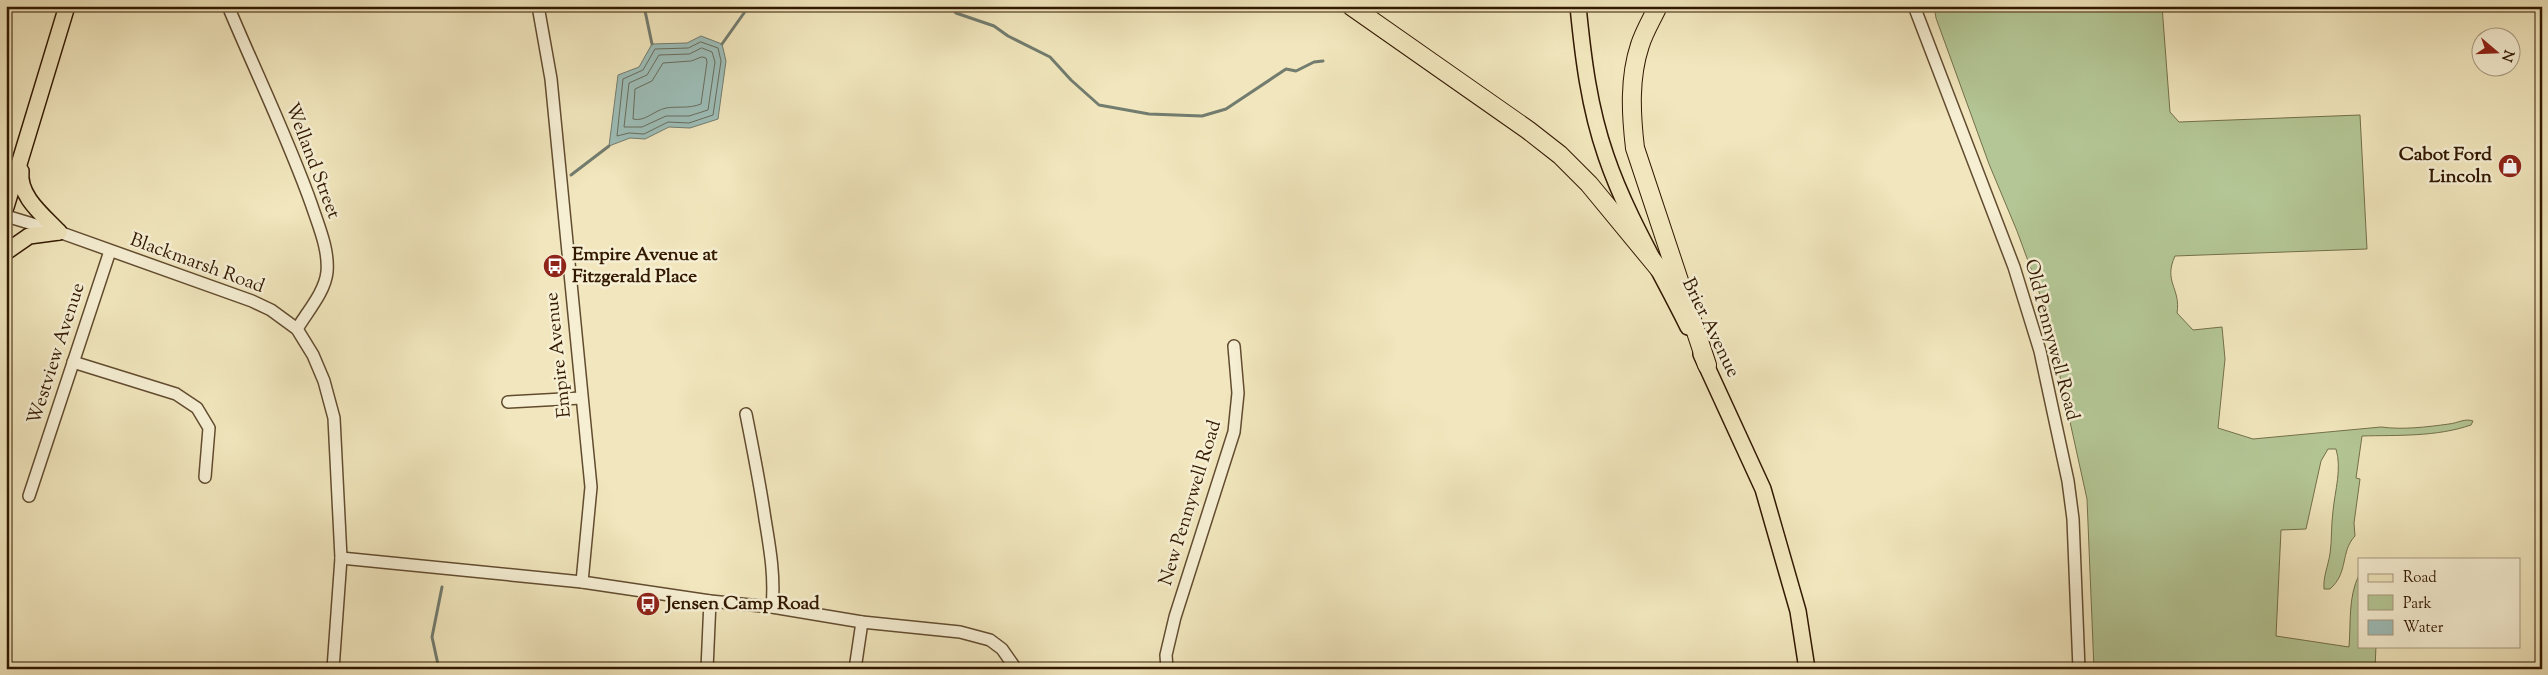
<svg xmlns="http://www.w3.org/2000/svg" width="2548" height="675" viewBox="0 0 2548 675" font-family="'Sorts Mill Goudy',serif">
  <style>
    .green { fill: #b4c695; stroke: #73704a }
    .water { fill: #9dbeb9; stroke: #727c6f }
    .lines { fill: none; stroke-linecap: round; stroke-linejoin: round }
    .shore { stroke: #686c5c; stroke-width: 1 }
    .stream { stroke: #727c6f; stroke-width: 3 }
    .minor-casing { stroke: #624c2f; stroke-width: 14 }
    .major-casing { stroke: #321900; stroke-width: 18 }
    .highway-casing { stroke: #321900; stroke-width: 20 }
    .minor { stroke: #f6efd4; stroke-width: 11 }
    .major { stroke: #f1e6bd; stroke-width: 15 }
    .highway { stroke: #f1e6bd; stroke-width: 18 }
    .labels { text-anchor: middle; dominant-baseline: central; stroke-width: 5; stroke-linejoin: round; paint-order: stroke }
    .poi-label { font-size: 19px; font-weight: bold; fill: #321900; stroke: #f6efd4; text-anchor: start }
    .street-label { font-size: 19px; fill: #321900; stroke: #f6efd4 }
  </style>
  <rect width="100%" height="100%" fill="#f1e6bd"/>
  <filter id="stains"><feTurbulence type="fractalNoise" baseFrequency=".004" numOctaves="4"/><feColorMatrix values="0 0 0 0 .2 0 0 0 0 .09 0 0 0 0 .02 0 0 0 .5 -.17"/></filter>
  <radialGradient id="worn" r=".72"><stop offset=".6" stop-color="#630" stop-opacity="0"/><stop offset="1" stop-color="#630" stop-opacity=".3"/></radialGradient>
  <!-- green -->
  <path class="green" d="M1934 6H2162L2170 112 2179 122 2360 115 2367 249 2175 256C2163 282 2181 288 2177 313L2193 330 2222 327 2225 359 2218 428 2253 439 2381 427C2403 430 2427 427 2449 424 2458 423 2465 418 2473 421L2471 425C2436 437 2398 435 2362 436L2356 478 2360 479 2354 523 2355 536C2340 552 2349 572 2330 589H2324C2323 577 2328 566 2330 554 2332 540 2331 526 2333 511 2335 490 2342 469 2336 449H2328L2321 461 2306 529 2281 530 2276 636 2349 647C2351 623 2348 597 2359 575V646H2376L2375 669H2094L2087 499 2052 340 2038 288 2017 231 1989 164 1936 18Z"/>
  <!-- water -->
  <polygon class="water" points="701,36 722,44 726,61 718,119 690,128 669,127 645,139 630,138 609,146 618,75 639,67 652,44 687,43"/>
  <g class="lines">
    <!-- shore -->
    <g class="shore">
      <polygon points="701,42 718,48 721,61 713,115 689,123 668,122 644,134 629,133 617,136 623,79 643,70 655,49 688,48"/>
      <polygon points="702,48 712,52 715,62 708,110 689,116 666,116 642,127 624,127 629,83 647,75 659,55 689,54"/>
      <path d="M702 57 706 58 707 62 701 104C688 109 678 106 666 108 653 111 645 122 633 119L635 89 652 81 663 63 691 61Z"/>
    </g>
    <!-- stream -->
    <g class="stream">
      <polyline points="644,6 652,44"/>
      <polyline points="950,6 956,13 994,26 1008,36 1050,57 1071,80 1099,105 1149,114 1202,116 1226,109 1286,69 1296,71 1314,62 1323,61"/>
      <polyline points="722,44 749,6"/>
      <polyline points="571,175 609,146"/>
      <polyline points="439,669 432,637 442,587"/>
    </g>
    <!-- minor casing -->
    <g class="minor-casing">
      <g id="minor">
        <path d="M228 6C256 73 288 138 312 206 319 227 329 250 327 272 325 292 307 312 297 329"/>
        <polyline points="538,6 551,79 591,487 582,582"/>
        <polyline points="1914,6 2014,267 2040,351 2068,481 2073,519 2079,669"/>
        <polyline points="6,216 59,232 252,301 271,310 297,329 313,355 324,381 334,418 341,558 333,669"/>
        <polyline points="73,362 176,394 197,408 209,428 205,477"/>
        <polyline points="508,402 581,398"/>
        <path d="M746 414C753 449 760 484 765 519 770 549 775 577 772 607"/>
        <polyline points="29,496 110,251"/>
        <polyline points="341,558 582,582 710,601 772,607 862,622 960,632 990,640 1002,649 1016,669"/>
        <polyline points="707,669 710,601"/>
        <polyline points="855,669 862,622"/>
        <polyline points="1167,669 1166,655 1175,617 1234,432 1238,393 1234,346"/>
      </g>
    </g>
    <!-- major casing -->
    <g class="major-casing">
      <g id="major">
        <path d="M1578 6C1583 57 1589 107 1606 156 1626 215 1660 270 1688 327"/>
        <path d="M21 171C18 196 43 215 59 232"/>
        <polyline points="6,207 67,6"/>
        <polyline points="6,252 29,236 59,232"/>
        <polyline points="1701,354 1763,489 1798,611 1807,669"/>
      </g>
    </g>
    <!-- highway casing -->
    <g class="highway-casing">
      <g id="highway">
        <polyline points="1351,6 1528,130 1560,155 1589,184 1660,270"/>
        <path d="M1658 6C1652 19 1644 32 1640 45 1629 78 1631 114 1635 148L1707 365"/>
      </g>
    </g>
    <!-- minor -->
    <use href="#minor" class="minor"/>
    <!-- major -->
    <use href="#major" class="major"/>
    <!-- highway -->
    <use href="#highway" class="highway"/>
  </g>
  <!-- icons -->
  <defs>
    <g id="shop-disc" transform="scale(1.25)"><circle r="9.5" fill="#8f2418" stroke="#f6efd4"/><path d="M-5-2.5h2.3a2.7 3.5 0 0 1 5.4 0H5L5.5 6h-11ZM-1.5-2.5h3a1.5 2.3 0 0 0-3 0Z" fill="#fff"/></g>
    <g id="bus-disc" transform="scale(1.25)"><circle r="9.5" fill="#8f2418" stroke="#f6efd4"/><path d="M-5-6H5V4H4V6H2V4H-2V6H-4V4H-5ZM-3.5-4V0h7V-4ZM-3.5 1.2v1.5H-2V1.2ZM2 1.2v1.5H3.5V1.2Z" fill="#fff"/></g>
  </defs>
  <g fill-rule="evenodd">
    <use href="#shop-disc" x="2510" y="166"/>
    <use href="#bus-disc" x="555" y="266"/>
    <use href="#bus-disc" x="648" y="604"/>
  </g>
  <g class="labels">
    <!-- poi labels -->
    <g class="poi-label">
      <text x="2492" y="155" text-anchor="end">Cabot Ford<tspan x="2492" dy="22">Lincoln</tspan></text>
      <text x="572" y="255">Empire Avenue at<tspan x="572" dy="22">Fitzgerald Place</tspan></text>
      <text x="666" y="604">Jensen Camp Road</text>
    </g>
    <!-- street labels -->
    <g class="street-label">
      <text transform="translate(312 161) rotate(69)">Welland Street</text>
      <text transform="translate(197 264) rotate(20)">Blackmarsh Road</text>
      <text transform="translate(1710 328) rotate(64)">Brier Avenue</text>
      <text transform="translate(2051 340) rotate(75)">Old Pennywell Road</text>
      <text transform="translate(57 354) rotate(-72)">Westview Avenue</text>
      <text transform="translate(559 355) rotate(-96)">Empire Avenue</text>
      <text transform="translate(1191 503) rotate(-73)">New Pennywell Road</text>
    </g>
  </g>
  <!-- margin -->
  <rect width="2548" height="675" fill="none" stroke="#f1e6bd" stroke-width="25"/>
  <rect x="8" y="8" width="2533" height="660" fill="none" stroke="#321900" stroke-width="2.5"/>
  <rect x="12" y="12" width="2523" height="650" fill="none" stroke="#321900"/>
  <!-- legend -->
  <rect x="2358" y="558" width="162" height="90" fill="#f6efd4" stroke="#a8997f"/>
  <rect x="2368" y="574" width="25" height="8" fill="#f1e6bd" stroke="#a8997f"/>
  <text x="2403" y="582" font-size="15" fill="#321900">Road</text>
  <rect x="2368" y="595" width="25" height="15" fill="#b4c695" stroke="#a8997f"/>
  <text x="2403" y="608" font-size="15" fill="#321900">Park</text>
  <rect x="2368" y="620" width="25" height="15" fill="#9dbeb9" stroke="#a8997f"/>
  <text x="2403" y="632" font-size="15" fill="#321900">Water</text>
  <!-- north arrow -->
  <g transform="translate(2496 52) rotate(109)"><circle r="24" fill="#f6efd4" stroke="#a8997f"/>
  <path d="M0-4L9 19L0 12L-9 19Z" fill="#8f2418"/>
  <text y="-8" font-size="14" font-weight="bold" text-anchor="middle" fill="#321900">N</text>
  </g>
  <rect width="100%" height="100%" filter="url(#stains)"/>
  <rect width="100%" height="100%" fill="url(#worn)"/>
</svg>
